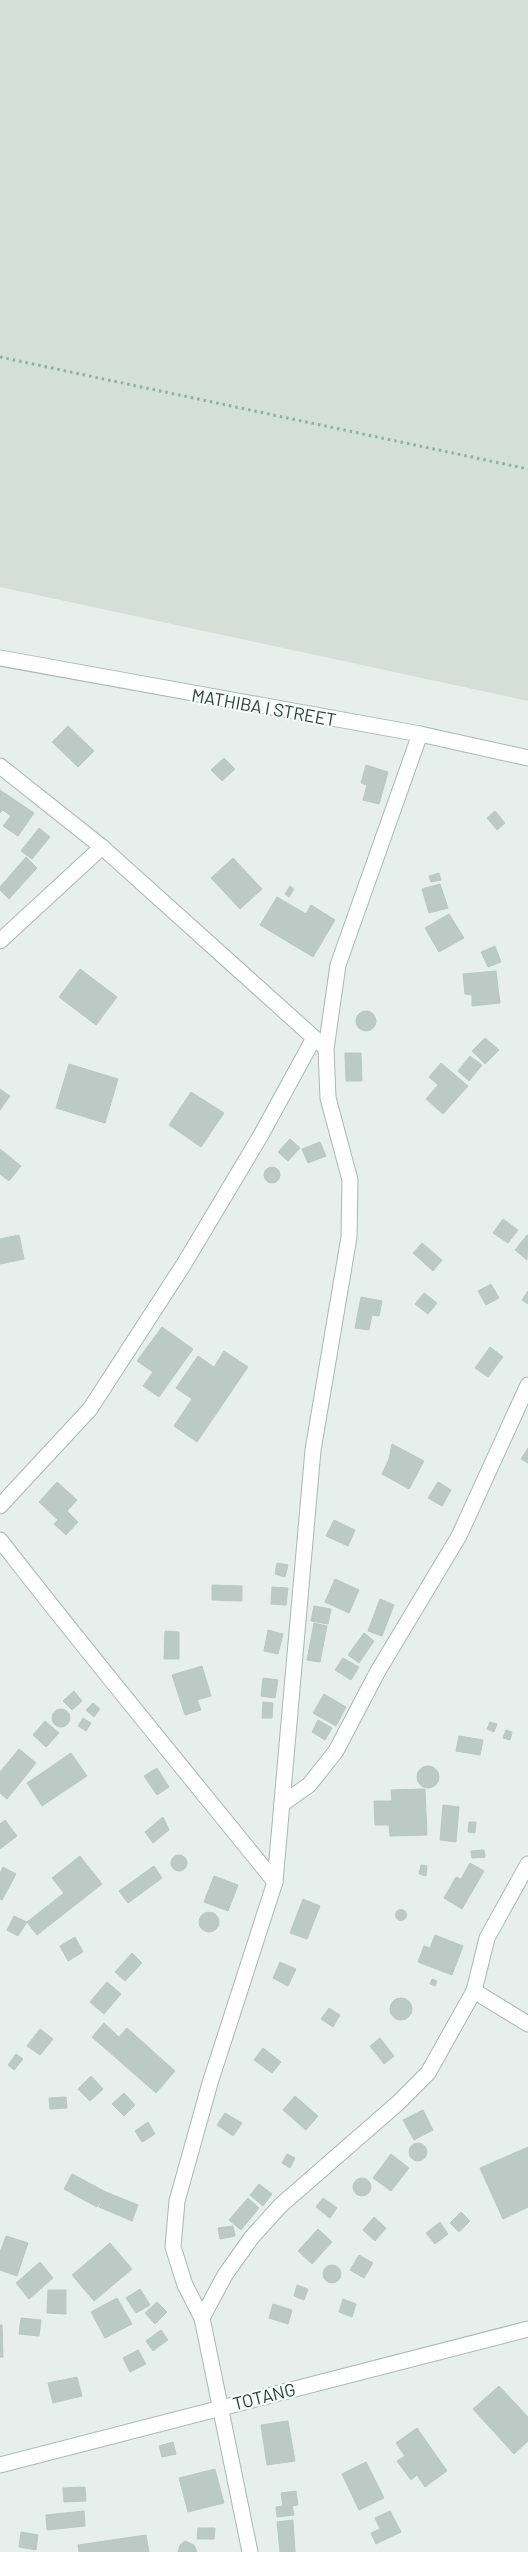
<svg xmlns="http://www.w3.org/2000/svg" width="528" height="2552" viewBox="0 0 528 2552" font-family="Barlow,sans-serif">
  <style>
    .built { fill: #d4dfda }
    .building { fill: #bbcac4; stroke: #b8c9c2 }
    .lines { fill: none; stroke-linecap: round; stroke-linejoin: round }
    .street-casing { stroke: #a8b8b2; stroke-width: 17 }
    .secondary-casing { stroke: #a4bbb3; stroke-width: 17 }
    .path { stroke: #86b3a5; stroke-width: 3; stroke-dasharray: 2.5 4; stroke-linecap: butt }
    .street { stroke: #fff; stroke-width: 15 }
    .secondary { stroke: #fff; stroke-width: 15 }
    .labels { text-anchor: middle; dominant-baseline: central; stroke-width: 4.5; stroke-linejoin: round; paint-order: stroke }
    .street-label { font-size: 18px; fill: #24423a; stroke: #f7fbf9 }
  </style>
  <rect width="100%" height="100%" fill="#e6efeb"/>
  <!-- built -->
  <polygon class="built" points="0,0 528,0 528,701 0,587"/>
  <!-- building -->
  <g class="building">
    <polygon points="68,726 94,751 78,767 52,742"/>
    <polygon points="224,758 235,769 222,781 211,770"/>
    <polygon points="366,765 388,772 379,804 363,800 367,785 361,783"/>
    <polygon points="0,790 34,813 18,836 3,826 11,816 3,810 0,813"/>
    <polygon points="495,811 505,823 497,830 487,818"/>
    <polygon points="39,828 50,837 32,859 21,851"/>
    <polygon points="26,857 37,868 9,899 0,890 0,887"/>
    <polygon points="233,858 262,889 240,909 211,878"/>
    <polygon points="439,873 441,880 431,882 429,876"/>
    <polygon points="440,884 448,908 429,913 422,889"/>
    <polygon points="290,886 294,889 289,897 285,894"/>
    <polygon points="277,897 306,914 311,905 335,920 313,957 260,925"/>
    <polygon points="449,914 464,938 439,952 425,928"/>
    <polygon points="495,946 501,962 488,967 481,952"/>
    <polygon points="80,969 117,997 96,1025 59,997"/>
    <polygon points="496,971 500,1003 472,1006 472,995 465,994 463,974"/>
    <circle cx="366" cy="1021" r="10"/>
    <polygon points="485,1038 499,1050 485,1064 472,1051"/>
    <polygon points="345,1053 361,1053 362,1081 346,1081"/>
    <polygon points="470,1056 482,1065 469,1081 458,1071"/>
    <polygon points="441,1063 468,1086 443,1114 426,1099 438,1085 429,1077"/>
    <polygon points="69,1064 118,1079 105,1123 56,1108"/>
    <polygon points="0,1089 10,1096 0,1110"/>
    <polygon points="191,1092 224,1113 201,1147 169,1125"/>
    <polygon points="290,1139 300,1148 288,1161 278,1152"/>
    <polygon points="320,1142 326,1156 308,1163 302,1149"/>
    <polygon points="0,1149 21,1166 9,1181 0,1174"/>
    <circle cx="272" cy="1175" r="8"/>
    <polygon points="503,1219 518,1230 508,1243 493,1233"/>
    <polygon points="19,1235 24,1259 0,1264 0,1239"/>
    <polygon points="527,1235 528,1235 527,1260 515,1250"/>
    <polygon points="422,1243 442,1260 433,1271 413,1253"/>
    <polygon points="491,1284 499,1298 486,1305 478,1291"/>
    <polygon points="528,1291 528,1304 522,1300"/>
    <polygon points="424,1293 437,1303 428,1314 415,1304"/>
    <polygon points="361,1297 382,1301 379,1316 372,1315 369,1330 355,1328"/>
    <polygon points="162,1327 193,1349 159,1397 143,1386 153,1372 137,1361"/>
    <polygon points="490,1347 503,1357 488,1377 475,1368"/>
    <polygon points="224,1351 248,1367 197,1442 174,1426 192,1399 176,1388 198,1356 214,1367"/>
    <polygon points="392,1444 424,1461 409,1489 382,1474 389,1459"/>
    <polygon points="528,1448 528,1463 521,1459"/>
    <polygon points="57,1482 77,1500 67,1511 78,1522 66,1535 54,1524 58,1520 39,1502"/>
    <polygon points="438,1482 451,1490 442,1506 428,1498"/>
    <polygon points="334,1520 355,1530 348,1546 326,1536"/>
    <polygon points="277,1563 288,1565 285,1577 275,1574"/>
    <polygon points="335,1579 359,1590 349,1613 325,1602"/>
    <polygon points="212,1585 242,1586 242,1601 212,1600"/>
    <polygon points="272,1587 288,1588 286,1605 271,1604"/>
    <polygon points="380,1599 394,1605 382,1636 368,1631"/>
    <polygon points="314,1606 331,1609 328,1624 311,1621"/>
    <polygon points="314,1623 327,1626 320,1662 307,1660"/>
    <polygon points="268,1630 283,1634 278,1654 264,1651"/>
    <polygon points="165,1631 179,1632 179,1659 164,1659"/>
    <polygon points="364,1633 374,1641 359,1663 348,1655"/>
    <polygon points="343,1658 359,1667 351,1680 335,1670"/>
    <polygon points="202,1666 211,1696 197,1700 201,1710 185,1715 172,1675"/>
    <polygon points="263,1678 278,1680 275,1698 261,1696"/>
    <polygon points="74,1691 82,1701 72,1710 63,1701"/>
    <polygon points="324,1694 346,1707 336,1726 313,1713"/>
    <polygon points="263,1702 273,1703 272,1718 262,1718"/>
    <polygon points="93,1703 100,1709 94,1717 86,1710"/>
    <circle cx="61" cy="1718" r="9"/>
    <polygon points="83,1718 91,1723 86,1731 78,1726"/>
    <polygon points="318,1720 332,1728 325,1740 312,1732"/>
    <polygon points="45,1721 59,1733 46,1747 33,1735"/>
    <polygon points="490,1722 497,1724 494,1732 487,1729"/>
    <polygon points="506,1730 512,1732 510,1740 503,1738"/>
    <polygon points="459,1736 483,1740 480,1755 456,1751"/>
    <polygon points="19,1749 36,1763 7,1799 0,1793 0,1772"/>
    <polygon points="71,1753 87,1776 42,1806 27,1783"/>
    <circle cx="428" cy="1777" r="11"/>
    <polygon points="157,1768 169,1787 157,1795 144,1776"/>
    <polygon points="425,1789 427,1835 390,1836 389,1825 375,1825 374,1801 392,1801 391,1790"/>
    <polygon points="443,1805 459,1807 456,1842 440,1840"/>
    <polygon points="163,1817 169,1830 153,1843 145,1832"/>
    <polygon points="5,1820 17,1836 0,1849 0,1824"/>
    <polygon points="469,1822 476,1822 475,1833 468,1832"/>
    <polygon points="484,1850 485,1857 472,1858 471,1851"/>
    <circle cx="179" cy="1863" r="8"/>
    <polygon points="80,1856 102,1884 37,1935 27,1922 64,1893 52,1878"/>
    <polygon points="470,1863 484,1871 462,1909 444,1898 456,1877 461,1879"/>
    <polygon points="421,1865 427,1866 426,1876 419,1874"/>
    <polygon points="154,1866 162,1878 128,1903 119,1891"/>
    <polygon points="3,1867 16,1874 2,1900 0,1899 0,1873"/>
    <polygon points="214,1876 238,1885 228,1911 204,1902"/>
    <polygon points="303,1899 320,1906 307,1939 290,1933"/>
    <circle cx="401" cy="1915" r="5.5"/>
    <circle cx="209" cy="1922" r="10"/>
    <polygon points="14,1916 27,1922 18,1936 7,1930"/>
    <polygon points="435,1935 463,1946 452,1975 418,1962 424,1946 430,1948"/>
    <polygon points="75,1937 83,1952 68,1961 60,1946"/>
    <polygon points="132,1953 142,1963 125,1981 115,1972"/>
    <polygon points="280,1962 296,1969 288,1986 273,1978"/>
    <polygon points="432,1979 437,1981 435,1986 430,1984"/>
    <polygon points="107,1982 121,1994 104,2014 90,2002"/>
    <circle cx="401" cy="2009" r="11"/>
    <polygon points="329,2008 340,2015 333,2027 321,2019"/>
    <polygon points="104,2023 119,2037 127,2028 175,2071 156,2093 92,2037"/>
    <polygon points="40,2029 53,2039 40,2055 27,2046"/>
    <polygon points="380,2038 394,2056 384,2064 370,2046"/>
    <polygon points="263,2048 281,2062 272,2073 254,2060"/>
    <polygon points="16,2054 23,2059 14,2070 8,2065"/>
    <polygon points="91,2076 103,2089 90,2101 78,2089"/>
    <polygon points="124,2093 135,2105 124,2116 112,2104"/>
    <polygon points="295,2096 318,2116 306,2130 283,2110"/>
    <polygon points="66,2097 67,2108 50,2109 49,2098"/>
    <polygon points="423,2110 433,2130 414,2140 403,2120"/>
    <polygon points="225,2113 242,2123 233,2136 217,2125"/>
    <polygon points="148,2122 155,2134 142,2142 135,2131"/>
    <circle cx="418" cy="2152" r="9"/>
    <polygon points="528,2147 528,2207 503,2219 480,2168"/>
    <polygon points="287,2154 295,2158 290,2168 282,2163"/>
    <polygon points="391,2154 409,2168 391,2191 373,2178"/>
    <polygon points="72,2174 106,2192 97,2207 64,2189"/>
    <circle cx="362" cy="2187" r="9"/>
    <polygon points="259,2184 272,2194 263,2206 250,2195"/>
    <polygon points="106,2192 138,2205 132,2221 99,2207"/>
    <polygon points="248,2198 259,2208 241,2230 229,2220"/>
    <polygon points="323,2198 337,2208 330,2218 316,2207"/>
    <polygon points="461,2212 470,2221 459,2232 450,2223"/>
    <polygon points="374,2217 386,2228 375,2241 363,2230"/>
    <polygon points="440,2222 448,2234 435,2244 426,2233"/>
    <polygon points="233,2226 235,2236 220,2239 218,2228"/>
    <polygon points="318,2229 332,2242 312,2264 298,2251"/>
    <polygon points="6,2236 28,2243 17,2276 0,2270 0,2253"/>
    <polygon points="110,2243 132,2269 94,2301 72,2275"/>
    <polygon points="359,2255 373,2263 364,2278 350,2270"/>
    <polygon points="40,2262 53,2278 29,2299 16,2283"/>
    <circle cx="332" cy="2274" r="9"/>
    <polygon points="297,2285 308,2289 304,2300 294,2296"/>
    <polygon points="140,2289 150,2305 136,2313 126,2298"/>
    <polygon points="48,2290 66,2290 66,2314 47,2313"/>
    <polygon points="117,2298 132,2324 105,2338 91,2312"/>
    <polygon points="343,2299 356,2304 352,2317 339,2312"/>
    <polygon points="157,2302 167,2312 155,2324 145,2313"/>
    <polygon points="273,2304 292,2310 288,2324 269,2318"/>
    <polygon points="21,2318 41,2320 39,2336 19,2334"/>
    <polygon points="0,2325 2,2325 3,2357 0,2357"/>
    <polygon points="161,2330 168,2340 153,2351 146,2341"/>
    <polygon points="138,2350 146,2364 130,2372 123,2358"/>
    <polygon points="77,2377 82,2396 53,2403 48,2383"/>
    <polygon points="499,2386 528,2417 528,2441 514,2454 473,2409"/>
    <polygon points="288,2421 295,2461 267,2465 261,2425"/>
    <polygon points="417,2428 447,2471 425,2487 417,2475 411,2480 397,2461 405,2456 396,2443"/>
    <polygon points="173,2442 176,2454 162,2457 159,2446"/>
    <polygon points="366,2462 384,2498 359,2510 342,2474"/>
    <polygon points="215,2469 224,2503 188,2512 179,2478"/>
    <polygon points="85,2487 86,2501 64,2502 63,2488"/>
    <polygon points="296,2491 298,2505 292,2506 294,2515 277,2517 276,2507 283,2506 281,2493"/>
    <polygon points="84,2511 85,2526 47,2530 46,2515"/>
    <polygon points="390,2511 401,2532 376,2544 371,2533 380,2529 375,2518"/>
    <polygon points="293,2520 295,2552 280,2552 277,2522"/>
    <polygon points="198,2528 215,2528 214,2539 197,2539"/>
    <polygon points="21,2532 38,2535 36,2550 19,2547"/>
    <polygon points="146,2535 149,2552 79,2552 78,2545"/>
    <polygon points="185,2541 194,2545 197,2552 178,2552 180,2545"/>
  </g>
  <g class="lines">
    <!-- street casing -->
    <g class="street-casing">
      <g id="street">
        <polyline points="0,766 102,847"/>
        <polyline points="0,941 102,847 321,1044"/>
        <polyline points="0,1506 90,1409 184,1264 261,1135 314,1038"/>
        <path d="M0 1540C90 1656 183 1768 275 1882"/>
        <polyline points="282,1804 309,1785 336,1751 378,1671 459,1536 528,1385"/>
        <polyline points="474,1991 528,2024"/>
        <polyline points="202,2318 225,2275 252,2237 281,2205 398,2103 428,2073 474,1991 487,1938 528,1864"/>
        <polyline points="250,2552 202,2318 185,2285 173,2247 177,2201 210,2083 275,1882 313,1450 349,1237 350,1180 328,1098 326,1049 338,965 420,734"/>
      </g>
    </g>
    <!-- secondary casing -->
    <g class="secondary-casing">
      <g id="secondary">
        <polyline points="0,658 420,734 528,758"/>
        <polyline points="0,2465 528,2329"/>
      </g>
    </g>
    <!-- path -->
    <polyline class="path" points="0,357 528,469"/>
    <!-- street -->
    <use href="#street" class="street"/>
    <!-- secondary -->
    <use href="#secondary" class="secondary"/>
  </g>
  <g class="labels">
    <!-- street labels -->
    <g class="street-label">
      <text transform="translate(264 707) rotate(10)">MATHIBA I STREET</text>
      <text transform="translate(264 2396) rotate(-14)">TOTANG</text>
    </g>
  </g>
</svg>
